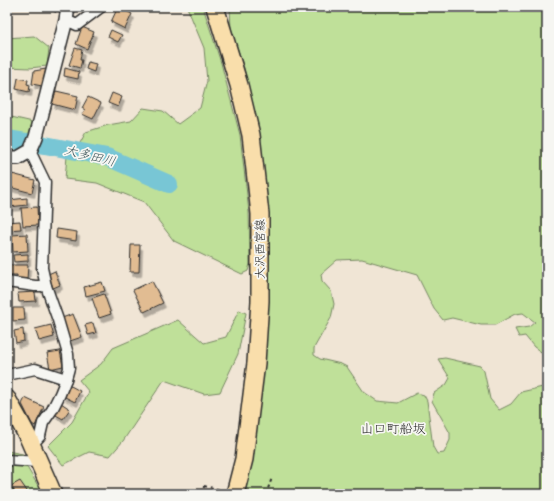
<svg xmlns="http://www.w3.org/2000/svg" width="554" height="501" viewBox="0 0 554 501" font-family="Pangolin,'Klee One',sans-serif">
  <style>
    .green { fill: #bfe099; stroke: #758662 }
    .lines { fill: none; stroke-linecap: round; stroke-linejoin: round }
    .river { stroke: #78c6d5; stroke-width: 18 }
    .building { fill: #e1bc92; stroke: #2b2b2b; filter: url(#shadow) }
    .minor-casing { stroke: #2b2b2b; stroke-width: 13 }
    .tertiary-casing { stroke: #2b2b2b; stroke-width: 16 }
    .primary-casing { stroke: #2b2b2b; stroke-width: 20 }
    .path { stroke: #2b2b2b; stroke-width: 2; stroke-dasharray: 3 3; stroke-linecap: butt }
    .minor { stroke: #f6f6f2; stroke-width: 10 }
    .tertiary { stroke: #f6f6f2; stroke-width: 13 }
    .primary { stroke: #f9deab; stroke-width: 17 }
    .path-bridge { stroke: #2b2b2b; stroke-width: 2; stroke-dasharray: 3 3; stroke-linecap: butt }
    .labels { text-anchor: middle; dominant-baseline: central; stroke-width: 3.5; stroke-linejoin: round; paint-order: stroke }
    .street-label { font-size: 12px; fill: #2b2b2b; stroke: #f6f6f2 }
    .water-label { font-size: 13px; font-style: italic; fill: #425a5e; stroke: #f6f6f2 }
    .neighbourhood-label { font-size: 13px; fill: #2b2b2b; stroke: #f6f6f2 }
  </style>
  <defs>
    <filter id="shadow"><feDropShadow dx="2.5" dy="4.5" stdDeviation="0" flood-color="#0004"/></filter>
  </defs>
  <rect width="100%" height="100%" fill="#f0e5d5"/>
  <filter id="ink" filterUnits="userSpaceOnUse"><feTurbulence type="fractalNoise" baseFrequency=".025" numOctaves="2"/><feDisplacementMap in="SourceGraphic" scale="8" xChannelSelector="R" yChannelSelector="G"/><feConvolveMatrix kernelMatrix="1 2 1 2 8 2 1 2 1" color-interpolation-filters="sRGB"/></filter>
  <g filter="url(#ink)">
    <!-- green -->
    <g class="green">
      <polygon points="187,7 203,7 221,63 240,135 249,212 250,264 248,271 242,274 174,241 144,202 97,183 65,179 67,156 80,143 86,132 108,125 131,121 143,108 163,111 178,124 200,108 207,81 204,48"/>
      <polygon points="230,7 547,7 547,356 534,347 525,336 519,337 515,329 529,327 535,322 523,313 515,314 495,325 481,325 452,318 443,320 434,309 417,275 362,259 337,260 321,274 322,281 331,291 334,304 331,318 314,348 314,355 320,359 341,364 347,367 364,392 377,401 398,403 417,393 424,395 427,401 433,447 437,454 444,453 450,440 450,433 432,401 434,393 446,385 450,378 438,359 445,358 480,366 484,371 490,399 499,410 511,404 521,392 547,386 547,494 244,494 258,420 265,302 260,144 244,68 231,29"/>
      <polygon points="34,36 49,48 47,66 30,68 7,67 7,38"/>
      <polygon points="7,116 33,122 24,146 11,150 7,150"/>
      <polygon points="239,310 246,313 238,354 220,392 204,394 164,380 123,441 110,456 89,452 63,465 48,446 72,422 89,392 79,380 101,364 113,348 178,320 204,343 226,337"/>
      <polygon points="7,451 23,454 28,469 43,494 7,494"/>
    </g>
    <g class="lines">
      <!-- river -->
      <polyline class="river" points="7,139 45,145 107,157 169,184"/>
    </g>
    <!-- building -->
    <g class="building">
      <polygon points="118,7 132,14 125,29 111,22"/>
      <polygon points="82,27 94,32 87,49 76,44"/>
      <polygon points="111,30 122,35 118,42 108,37"/>
      <polygon points="75,48 82,50 80,60 82,60 80,68 69,65"/>
      <polygon points="88,62 96,64 94,72 86,69"/>
      <polygon points="65,68 79,72 78,79 64,76"/>
      <polygon points="46,69 42,86 32,84 34,71"/>
      <polygon points="18,78 28,80 27,84 30,85 29,92 16,89"/>
      <polygon points="56,91 78,96 75,110 52,104"/>
      <polygon points="112,93 122,97 118,107 108,103"/>
      <polygon points="88,97 101,103 93,119 82,114 85,110 82,108"/>
      <polygon points="12,174 35,180 32,193 9,187"/>
      <polygon points="27,198 27,205 9,207 9,200"/>
      <polygon points="37,207 38,225 23,226 21,208"/>
      <polygon points="20,221 21,229 7,230 7,222"/>
      <polygon points="57,229 77,232 76,241 56,238"/>
      <polygon points="27,234 28,251 13,252 12,235"/>
      <polygon points="131,245 140,245 139,272 130,272"/>
      <polygon points="28,254 28,261 14,262 13,255"/>
      <polygon points="10,265 28,265 27,280 17,280 17,275 9,275"/>
      <polygon points="55,271 60,285 51,289 46,275"/>
      <polygon points="152,281 163,303 144,312 133,290"/>
      <polygon points="102,282 105,291 86,296 84,287"/>
      <polygon points="35,292 36,301 19,302 18,293"/>
      <polygon points="104,294 111,314 99,318 92,298"/>
      <polygon points="13,308 24,308 25,320 13,321"/>
      <polygon points="73,314 82,337 70,341 62,318"/>
      <polygon points="93,323 96,333 88,335 85,325"/>
      <polygon points="51,325 54,337 39,341 35,329"/>
      <polygon points="23,329 24,341 16,343 14,331"/>
      <polygon points="60,351 63,366 50,369 47,353"/>
      <polygon points="69,385 80,391 75,402 63,396"/>
      <polygon points="25,398 44,407 35,426 32,424 22,404"/>
      <polygon points="61,403 70,409 63,419 54,414"/>
      <polygon points="20,481 29,494 16,494 11,486"/>
    </g>
    <g class="lines">
      <!-- minor casing -->
      <g class="minor-casing">
        <g id="minor">
          <polyline points="66,20 77,25 101,7"/>
          <polyline points="30,151 45,182 42,268 46,286 58,320 68,354 69,368 66,379 60,394 52,410 43,423 40,436 31,446"/>
          <polyline points="7,282 35,286 46,286"/>
          <polyline points="7,375 35,369 66,379"/>
          <polyline points="7,460 38,462"/>
        </g>
      </g>
      <!-- tertiary casing -->
      <g class="tertiary-casing">
        <polyline id="tertiary" points="7,158 18,158 30,151 36,137 66,20 68,7"/>
      </g>
      <!-- primary casing -->
      <g class="primary-casing">
        <g id="primary">
          <polyline points="215,7 239,85 251,135 260,214 260,301 256,363 244,459 235,494"/>
          <polyline points="7,399 21,424 28,437 53,494"/>
        </g>
      </g>
      <!-- path -->
      <g class="path">
        <polyline points="49,7 56,12"/>
        <polyline points="203,494 204,486"/>
        <polyline points="266,494 272,478"/>
      </g>
      <!-- minor -->
      <use href="#minor" class="minor"/>
      <!-- tertiary -->
      <use href="#tertiary" class="tertiary"/>
      <!-- primary -->
      <use href="#primary" class="primary"/>
      <!-- path-bridge -->
      <polyline class="path-bridge" points="204,486 240,494"/>
    </g>
  </g>
  <g class="labels">
    <!-- street labels -->
    <g class="street-label">
      <text transform="translate(260 249) rotate(-90)">大沢西宮線</text>
    </g>
    <!-- water labels -->
    <g class="water-label">
      <text transform="translate(90 156) rotate(14)">大多田川</text>
    </g>
    <!-- neighbourhood labels -->
    <g class="neighbourhood-label">
      <text x="393" y="429">山口町船坂</text>
    </g>
  </g>
  <!-- margin -->
  <rect width="554" height="501" fill="none" stroke="#f6f6f2" stroke-width="24"/>
  <rect x="12" y="12" width="530" height="477" fill="none" stroke="#2b2b2b" stroke-width="1.5" filter="url(#ink)"/>
</svg>
